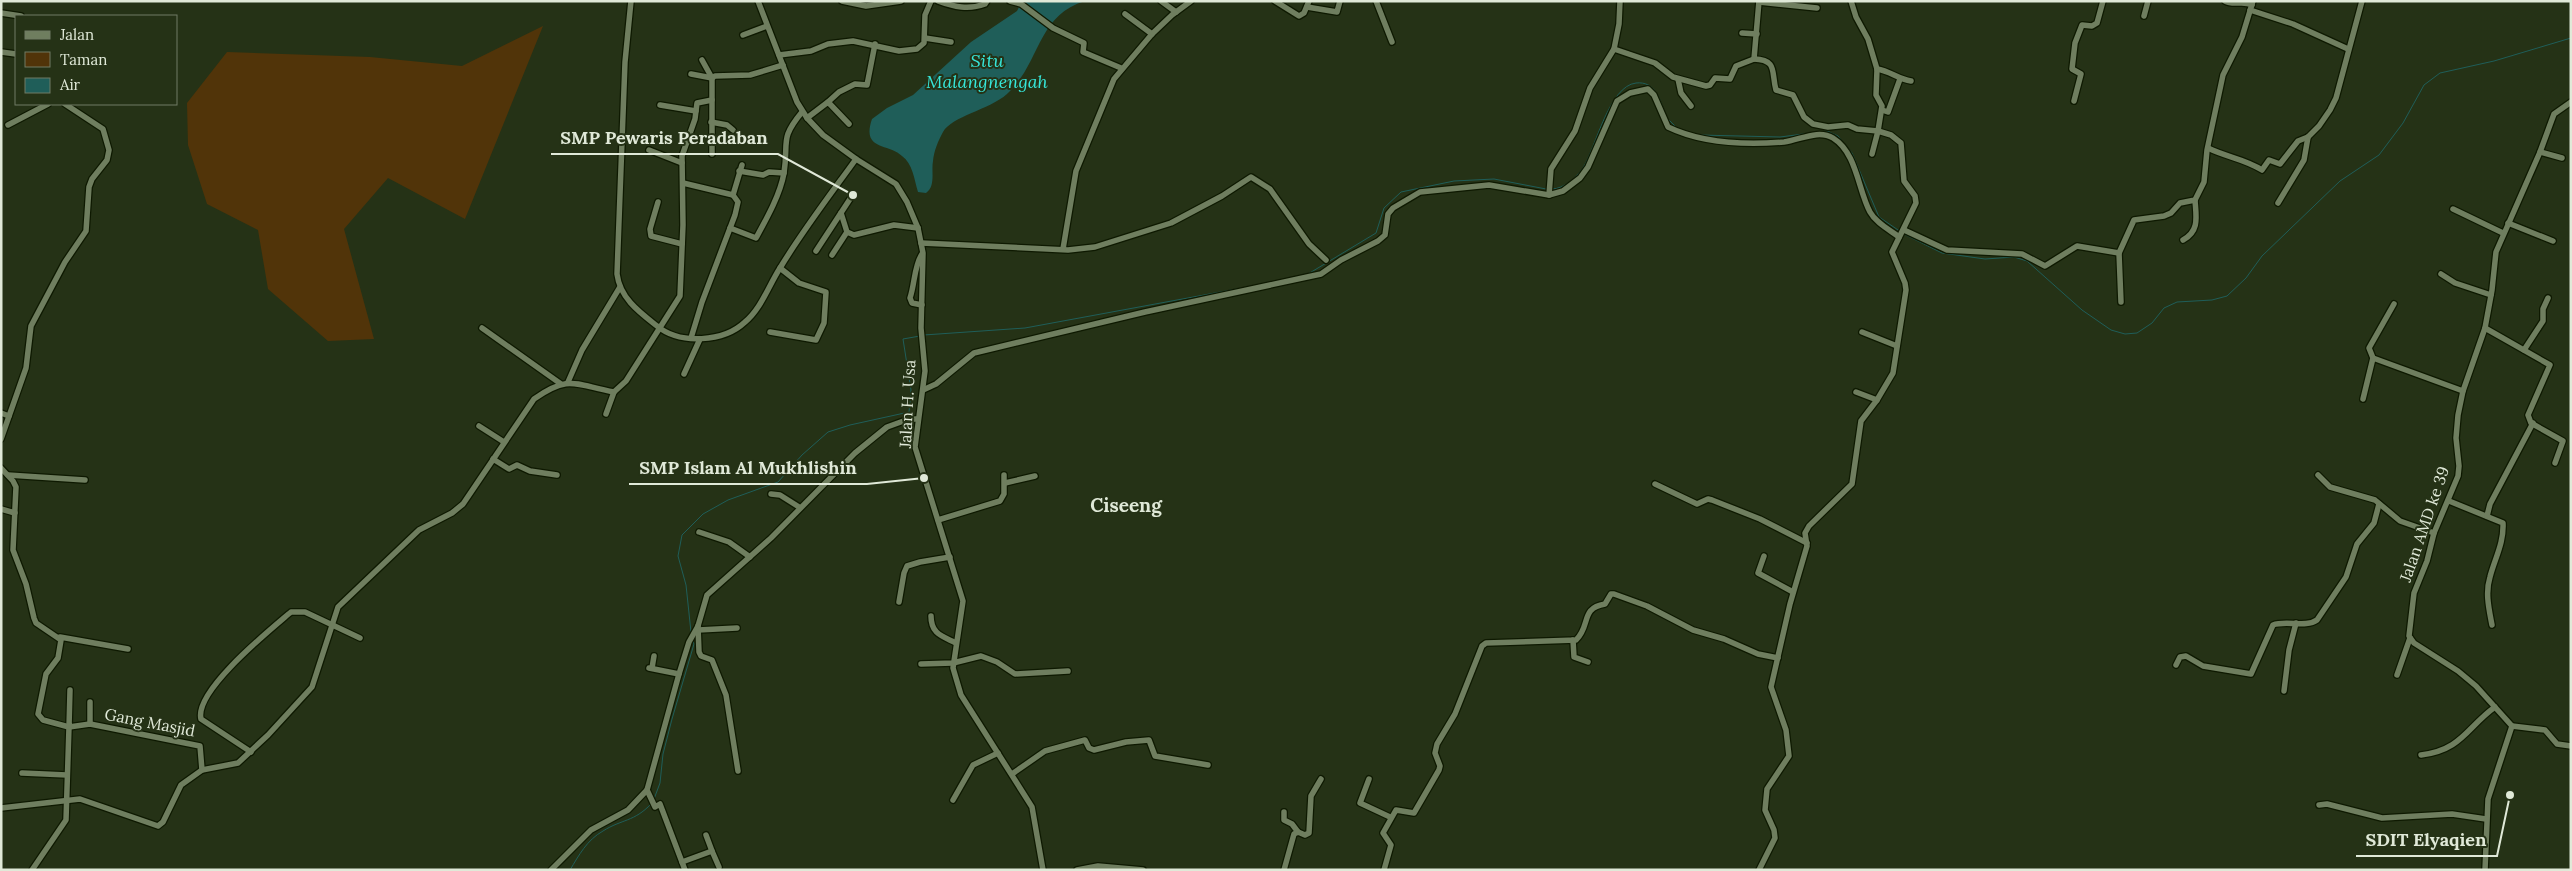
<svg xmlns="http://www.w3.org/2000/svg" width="2572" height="871" viewBox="0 0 2572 871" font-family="Lora,serif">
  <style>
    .green { fill: #513409 }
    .water { fill: #1f5e59 }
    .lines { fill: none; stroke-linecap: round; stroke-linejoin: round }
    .stream { stroke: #1f5e59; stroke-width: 1 }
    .minor-casing { stroke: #0e1901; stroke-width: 8 }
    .minor { stroke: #6f7e5f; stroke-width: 5.5 }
    .labels { text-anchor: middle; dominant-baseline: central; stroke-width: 4; stroke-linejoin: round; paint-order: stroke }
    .street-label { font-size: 16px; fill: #e0e9d8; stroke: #253216 }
    .water-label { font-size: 18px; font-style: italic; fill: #36e6d9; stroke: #253216 }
    .quarter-label { font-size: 19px; font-weight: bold; fill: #e0e9d8; stroke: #253216 }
    .leader { fill: none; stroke: #e0e9d8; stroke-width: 2 }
    .callout-dot { fill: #e0e9d8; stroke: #253216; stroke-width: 2 }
    .callout-label { font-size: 18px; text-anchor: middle; font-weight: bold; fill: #e0e9d8; stroke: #253216; stroke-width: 4; stroke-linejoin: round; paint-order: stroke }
  </style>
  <rect width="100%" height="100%" fill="#253216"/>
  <!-- green -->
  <polygon class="green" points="543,26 465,219 388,178 344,229 374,339 328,341 268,289 258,230 207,204 188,145 187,103 227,52 370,57 462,66"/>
  <!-- water -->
  <path class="water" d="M1022 1H1085C1036 16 1041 63 1007 94 989 110 952 116 943 132 938 141 934 151 933 161 931 171 936 186 926 193L918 192C914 179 913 164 902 156 889 143 861 151 872 119L887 108 913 95 971 42 1017 11Z"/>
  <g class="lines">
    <!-- stream -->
    <g class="stream">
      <polyline points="1667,118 1677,128"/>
      <polyline points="1699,135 1780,137 1827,131 1838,136 1852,153 1879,217 1901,232"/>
      <path d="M1552 189C1564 189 1577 177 1583 168 1596 147 1609 86 1636 83 1655 81 1659 98 1665 113"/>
      <polyline points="1904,234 1942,253 1985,259 2014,257 2027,261 2082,310 2111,330 2125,334 2137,333 2152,323 2164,308 2177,302 2212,300 2227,296 2246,278 2262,256 2340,181 2379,155 2403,123 2424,85 2440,73 2494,61 2571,38"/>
      <polyline points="1308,274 1376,233 1384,208 1401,192 1454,181 1494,179 1546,189"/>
      <polyline points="924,335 1025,328 1253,286"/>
      <polyline points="691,632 686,585 678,556 682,535 703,514 728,500 778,482 802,455 828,432 850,425 909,412 911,390 903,339 920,336"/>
      <polyline points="654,799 660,783 663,754 672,719 694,644 693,641"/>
      <path d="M570 870C579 855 587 840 603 831 622 819 634 822 651 804"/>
    </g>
    <!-- minor casing -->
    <g class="minor-casing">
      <g id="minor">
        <path d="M631 1 625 62 617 274C620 298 639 312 657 326 680 345 724 342 745 322 761 309 769 285 780 268 803 230 830 195 856 159"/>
        <polyline points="758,1 797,102 807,118 823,135 856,159 896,184 907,202 918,228 923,253 921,328 925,371 915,447 963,601 953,668 961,695 1032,807 1043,870"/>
        <polyline points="842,1 866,6 901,1"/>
        <path d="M938 1C954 7 969 10 985 4L987 1"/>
        <polyline points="1010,1 1021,4 1053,28 1084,43 1083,52 1121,68"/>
        <polyline points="1161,1 1176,12"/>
        <polyline points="1275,1 1299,16 1304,13 1309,1"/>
        <polyline points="1376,1 1392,42"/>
        <path d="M1759 1 1754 59C1778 60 1771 72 1776 90L1793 95 1804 117 1813 124 1828 127 1848 125 1857 129 1878 131 1872 154"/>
        <path d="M2225 1C2234 6 2243 0 2252 5"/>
        <polyline points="1759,2 1817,8"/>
        <polyline points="1307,7 1337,12 1340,1"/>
        <polyline points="2250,10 2293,24 2348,49"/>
        <polyline points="1,13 21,16"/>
        <polyline points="1125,14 1152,34"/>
        <polyline points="2144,16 2148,1"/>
        <polyline points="1742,33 1757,34"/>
        <polyline points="743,35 767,26"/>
        <polyline points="925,38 951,42"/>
        <polyline points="1614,49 1655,63 1673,77 1706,86 1710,85 1715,78 1730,79 1736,66 1754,59"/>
        <polyline points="1,52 16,54"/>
        <polyline points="779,55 811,51 828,44 853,41 899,51 917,49 924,43 925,15 931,1"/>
        <polyline points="702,60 712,78"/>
        <path d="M1877 69C1890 71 1898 79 1911 81"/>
        <polyline points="691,74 712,78"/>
        <polyline points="1678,79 1681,93 1691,106"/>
        <polyline points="2074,101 2081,74 2072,69 2075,43 2082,25 2092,26 2097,23 2103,1"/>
        <polyline points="828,102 839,92 855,84 867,85 875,44"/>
        <polyline points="660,105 696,111"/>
        <polyline points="1882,110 1888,112 1900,79"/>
        <polyline points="807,118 828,102 849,124"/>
        <polyline points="711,122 727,125 733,130"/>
        <polyline points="8,125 48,104"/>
        <path d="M2208 148C2226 157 2245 159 2262 170L2269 160 2280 164 2298 141 2308 137 2319 126 2330 110 2336 98 2362 1"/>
        <polyline points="649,150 682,163"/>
        <polyline points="2540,152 2562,158"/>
        <polyline points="712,154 712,100"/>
        <polyline points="739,171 763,175 769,172 784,173"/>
        <polyline points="683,183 733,195"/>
        <polyline points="1549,195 1551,169 1575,131 1590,88 1614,49 1619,24 1620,1"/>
        <polyline points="658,202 650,229 651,236 682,244"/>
        <polyline points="2278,203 2304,160 2308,137"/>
        <polyline points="2453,209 2503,233"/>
        <polyline points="841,213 847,232 854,235 894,225 918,228"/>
        <polyline points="2508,223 2553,241"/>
        <path d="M730 228 756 238C767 218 780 195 784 173 789 141 779 140 802 112"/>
        <polyline points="1904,230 1947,250 2022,254 2045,266 2077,246 2119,253 2134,220 2164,216 2171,213 2180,203 2195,200 2204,182 2207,150 2223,75 2242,37 2253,1"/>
        <path d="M2183 240C2200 231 2196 216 2195 200"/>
        <polyline points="921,243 1068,250 1095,247 1171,223 1222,196 1251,177 1270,189 1309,244 1326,260"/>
        <polyline points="1063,249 1076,171 1114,79 1152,34 1172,15 1191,1"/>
        <polyline points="816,251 850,199"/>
        <polyline points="2119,253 2121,302"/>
        <polyline points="832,255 847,232"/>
        <polyline points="2441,274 2455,283 2491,295"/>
        <polyline points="2394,304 2369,348 2373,358 2463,391"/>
        <path d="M922 305 912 303 910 298C915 283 914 266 922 254"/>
        <polyline points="482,328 561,384"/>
        <polyline points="2485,328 2550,365 2528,415 2531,423 2563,441 2555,463"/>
        <polyline points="770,332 816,340 824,323 826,292 799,283 780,268"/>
        <polyline points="1862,332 1897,346"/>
        <polyline points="691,338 702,302 735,215 738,202 733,195 742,165"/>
        <polyline points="2524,350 2543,321 2543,309 2548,298"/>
        <polyline points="684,374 700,339"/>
        <polyline points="568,382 582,350 620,287"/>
        <path d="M923 390 936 384 974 353 1145 312 1321 274 1341 260 1378 241 1385 235 1388 214 1393 208 1420 192 1489 185 1549 195 1563 191 1580 178 1588 167 1617 101 1630 93 1648 89 1654 95 1668 127C1703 144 1746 145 1784 142 1800 140 1818 129 1833 138 1857 153 1858 190 1870 212 1876 223 1890 230 1899 237"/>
        <polyline points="1856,392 1877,400"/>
        <polyline points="2363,399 2373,358"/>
        <polyline points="1,413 9,416"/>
        <polyline points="606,414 614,392"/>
        <polyline points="479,426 504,442"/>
        <polyline points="1,439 26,368 31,326 65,262 86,231 89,187 92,179 107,160 109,150 103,129 65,104"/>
        <polyline points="493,459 509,469 517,465 530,471 557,475"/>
        <polyline points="1,468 13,481 16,487 13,550 26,584 34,618 36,623 61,640 58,658 46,674 38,714 43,720 69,727 66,820 32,870"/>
        <polyline points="8,475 85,480"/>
        <polyline points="2318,475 2330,487 2375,500 2400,521 2434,533"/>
        <polyline points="1005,483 1035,476"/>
        <polyline points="1655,484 1697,504 1708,499 1712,500 1760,519 1807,543"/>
        <polyline points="771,494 780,495 799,507"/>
        <path d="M2449 501 2503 523C2504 543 2495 558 2490 577 2485 593 2489 609 2492 625"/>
        <polyline points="1,509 15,513"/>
        <polyline points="2487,516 2490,504 2533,423"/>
        <polyline points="938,520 1000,501 1004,494 1004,475"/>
        <polyline points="699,532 729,542 750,557"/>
        <polyline points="1764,556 1758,573 1793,592"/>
        <polyline points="899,602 904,573 907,566 920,562 950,557"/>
        <path d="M931 616C931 634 942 636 956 643"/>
        <polyline points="698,626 699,652 701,656 712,660 726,695 738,771"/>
        <polyline points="698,630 737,628"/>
        <polyline points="60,637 128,649"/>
        <polyline points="1573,640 1574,657 1588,662"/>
        <polyline points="921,664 953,663 981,656 997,662 1015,674 1068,671"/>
        <path d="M2176 665 2180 657 2186 656 2203 666 2251 674 2273 625C2286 620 2306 628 2317 620L2346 577 2357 544 2374 523 2379 504"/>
        <polyline points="649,668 679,674"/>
        <polyline points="652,668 654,656"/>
        <polyline points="2397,675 2410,638"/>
        <polyline points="70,690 69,727 90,724 200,746 202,770"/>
        <polyline points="2284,691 2289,650 2296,623"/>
        <polyline points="90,724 90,702"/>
        <polyline points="2512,726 2545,730 2557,744 2571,746"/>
        <path d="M251 752 201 719C194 691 270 630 291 612H305L360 638"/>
        <path d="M2421 755C2462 750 2467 727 2495 707"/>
        <polyline points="22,773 67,775"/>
        <polyline points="1012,774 1045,751 1085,740 1089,748 1094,750 1126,742 1149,740 1155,756 1208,765"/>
        <polyline points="1369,779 1360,803 1390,817"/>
        <polyline points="647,790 655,807 660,804 685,870"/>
        <polyline points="953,800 973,765 998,753"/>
        <polyline points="2319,805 2327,804 2382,818 2452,814 2486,819"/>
        <path d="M1 808 80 799 158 826 163 822 181 785 202 770 238 763 268 735 312 687 338 607 419 530 452 513 463 504 534 399C570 374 575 385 614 392L626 381 680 296 683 225 682 156 695 119 697 103 712 100V78L715 76 750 75 783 65"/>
        <polyline points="1284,812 1284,820 1292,824 1298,832"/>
        <polyline points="706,835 712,851"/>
        <polyline points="682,862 712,851 719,867"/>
        <polyline points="551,870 591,830 628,810 647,790 679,674 689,642 698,626 707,595 771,538 855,453 887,427 909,419 918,419"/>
        <polyline points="1077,870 1098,866 1143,870"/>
        <polyline points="1284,870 1294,834 1298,832 1305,835 1309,833 1311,796 1321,779"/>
        <path d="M1384 870 1391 845 1383 833 1396 810 1414 813 1439 770 1440 766 1435 753 1437 744 1455 714 1482 646 1486 643 1576 640C1591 626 1580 608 1605 604L1611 594H1614L1647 606 1693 630 1724 639 1758 654 1778 658"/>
        <polyline points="1759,870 1775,838 1774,830 1765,810 1767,789 1789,756 1786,730 1771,687 1790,604 1807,546 1805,533 1809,526 1852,484 1861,421 1877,400 1893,373 1906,290 1905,283 1892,252 1916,203 1915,196 1904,181 1901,143 1891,135 1878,131 1882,106 1876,95 1877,69 1868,39 1856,17 1851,1"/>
        <polyline points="2485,870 2488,799 2512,726 2476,686 2458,671 2414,643 2409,636 2414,593 2427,561 2434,533 2458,476 2459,466 2456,438 2458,415 2463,391 2485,328 2492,290 2496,252 2540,152 2554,114 2571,102"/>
      </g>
    </g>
    <!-- minor -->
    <use href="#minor" class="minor"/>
  </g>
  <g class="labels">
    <!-- street labels -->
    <g class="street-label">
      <text transform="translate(907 404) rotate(-87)">Jalan H. Usa</text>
      <text transform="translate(2424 524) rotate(-71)">Jalan AMD ke 39</text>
      <text transform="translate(150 722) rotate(11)">Gang Masjid</text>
    </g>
    <!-- water labels -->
    <g class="water-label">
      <text x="987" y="60">Situ<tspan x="987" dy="21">Malangnengah</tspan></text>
    </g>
    <!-- quarter labels -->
    <g class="quarter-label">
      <text x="1126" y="505">Ciseeng</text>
    </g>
  </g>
  <!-- callouts -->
  <path class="leader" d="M853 195L778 154H551M924 478L867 484H629M2510 795L2497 856H2356"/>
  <g class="callout-dot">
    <circle cx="853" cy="195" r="5"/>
    <circle cx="924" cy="478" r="5"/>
    <circle cx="2510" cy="795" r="5"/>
  </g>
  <g class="callout-label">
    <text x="664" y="144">SMP Pewaris Peradaban</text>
    <text x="748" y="474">SMP Islam Al Mukhlishin</text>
    <text x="2426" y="846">SDIT Elyaqien</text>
  </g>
  <!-- border -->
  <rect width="2572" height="871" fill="none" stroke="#e0e9d8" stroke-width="5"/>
  <!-- legend -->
  <rect x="15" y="15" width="162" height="90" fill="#253216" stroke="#707b64"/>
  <rect x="25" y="31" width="25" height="8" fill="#6f7e5f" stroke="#707b64"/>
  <text x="60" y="40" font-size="15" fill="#e0e9d8">Jalan</text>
  <rect x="25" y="52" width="25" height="15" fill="#513409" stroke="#707b64"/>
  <text x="60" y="65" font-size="15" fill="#e0e9d8">Taman</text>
  <rect x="25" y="78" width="25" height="15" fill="#1f5e59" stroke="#707b64"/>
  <text x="60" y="90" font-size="15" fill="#e0e9d8">Air</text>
</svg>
